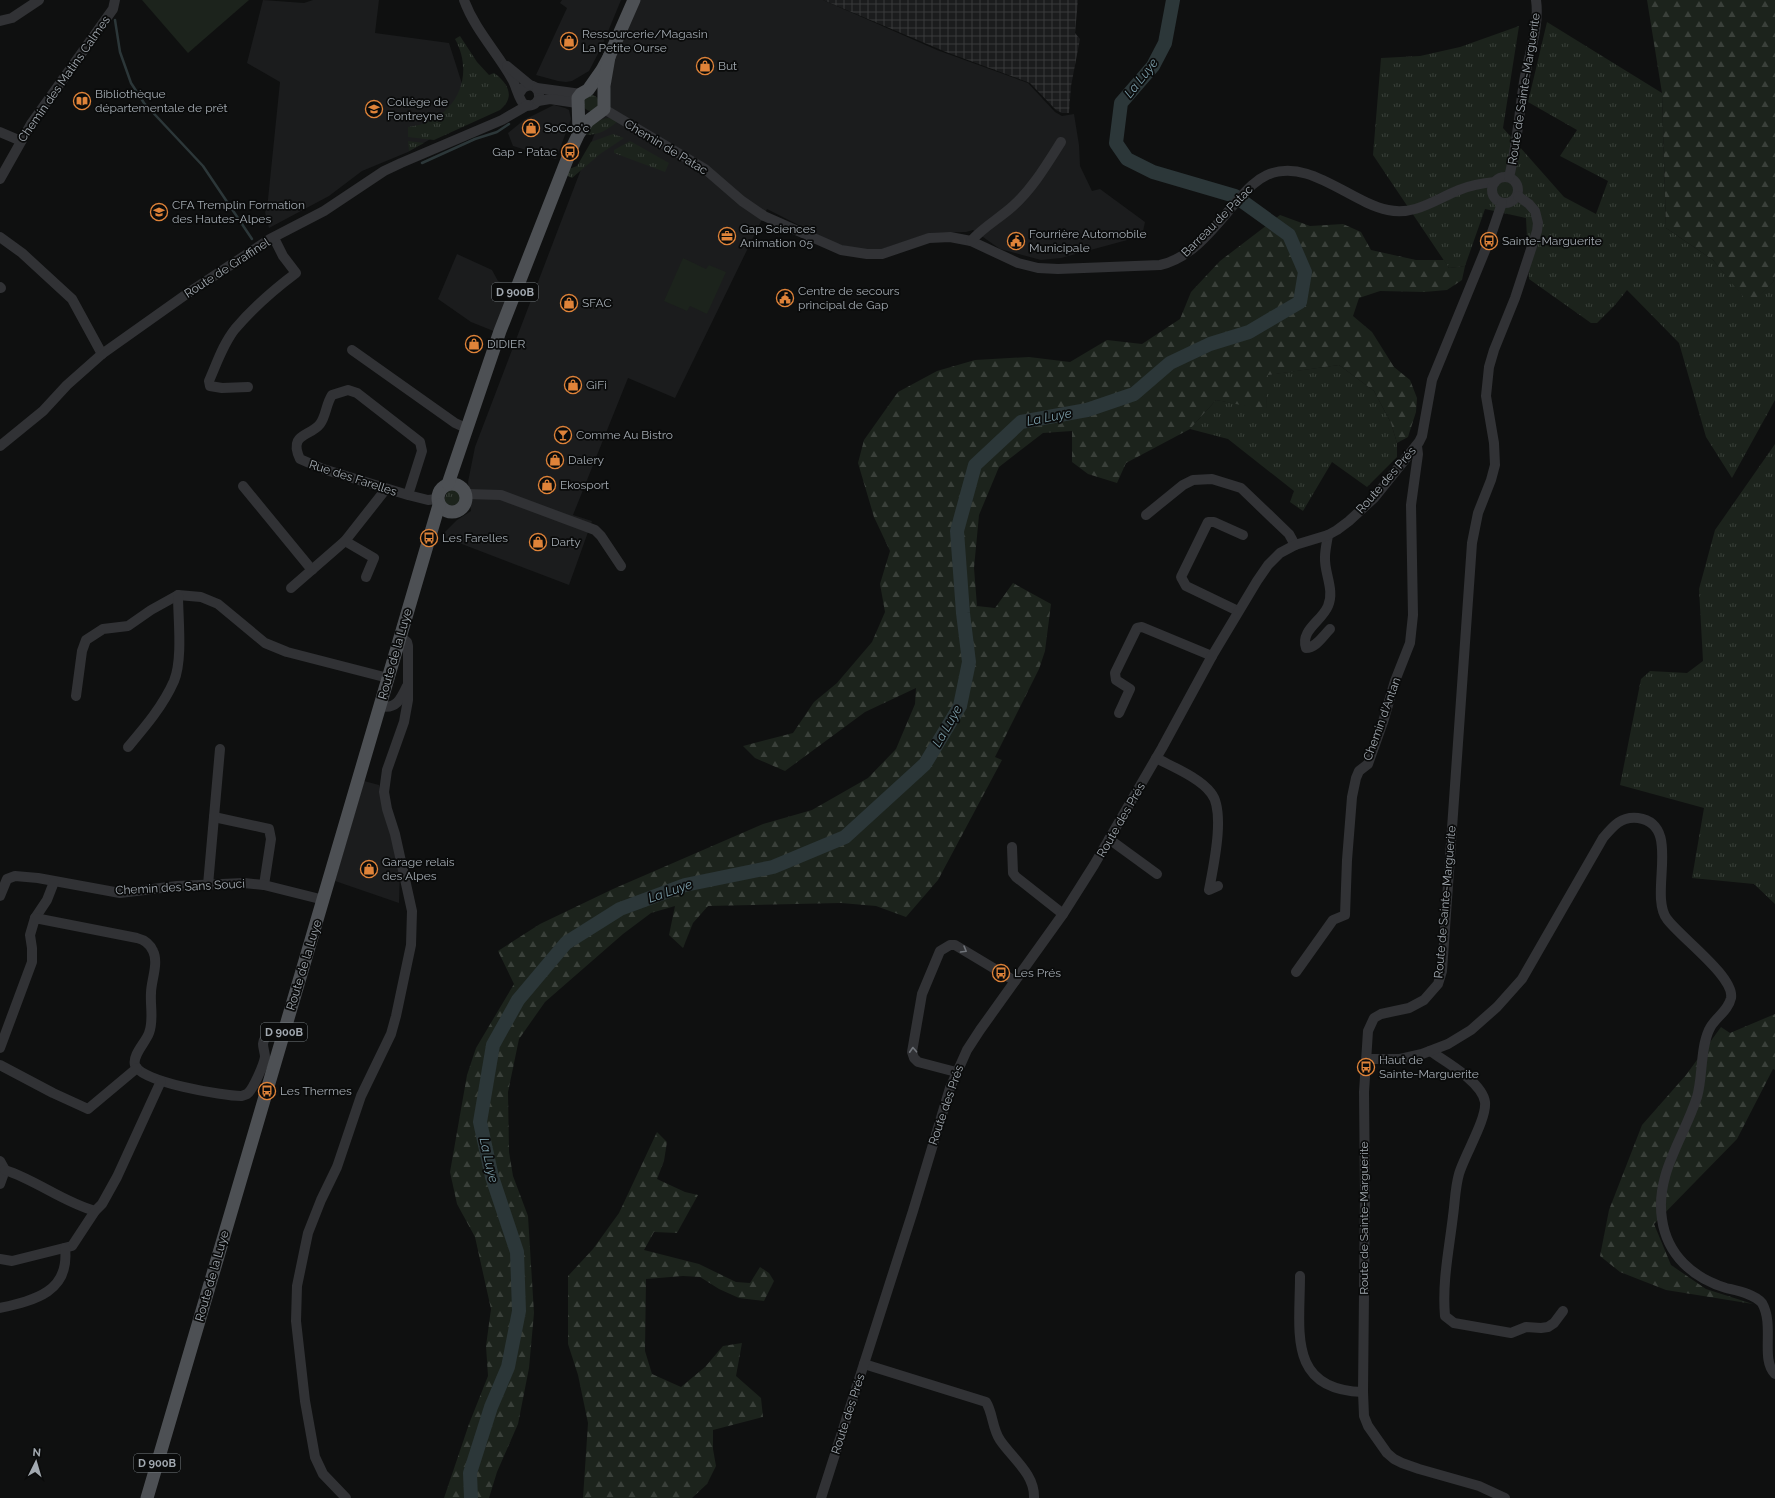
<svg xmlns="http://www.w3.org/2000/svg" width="1775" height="1498" viewBox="0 0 1775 1498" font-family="Raleway,sans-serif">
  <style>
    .built { fill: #1b1c1d }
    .industrial { fill: url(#industrial-grid) }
    .grass { fill: url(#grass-tufts) }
    .forest { fill: url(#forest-firs) }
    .garden { fill: #1c231c }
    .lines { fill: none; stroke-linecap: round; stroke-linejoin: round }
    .stream { stroke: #2c3739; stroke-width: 2.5 }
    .river { stroke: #2c3739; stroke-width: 14 }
    .minor { stroke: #313235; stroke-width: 10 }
    .major { stroke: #4d5054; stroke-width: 13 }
    .oneway { stroke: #6f7379 }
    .labels { text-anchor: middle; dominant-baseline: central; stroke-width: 3.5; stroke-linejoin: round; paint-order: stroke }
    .shield { fill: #0a0b0b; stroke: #747a7e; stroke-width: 1 }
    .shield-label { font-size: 11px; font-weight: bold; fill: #a2a9b0 }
    .poi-label { font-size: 12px; fill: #a2a9b0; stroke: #0a0b0b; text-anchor: start }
    .street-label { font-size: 12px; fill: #a2a9b0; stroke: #0a0b0b }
    .water-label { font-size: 13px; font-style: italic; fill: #7b9da9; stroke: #0a0b0b }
  </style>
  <defs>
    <pattern id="industrial-grid" width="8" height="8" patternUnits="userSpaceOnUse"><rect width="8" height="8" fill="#1b1c1d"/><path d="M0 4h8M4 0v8" fill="none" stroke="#393a3b"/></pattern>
    <pattern id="grass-tufts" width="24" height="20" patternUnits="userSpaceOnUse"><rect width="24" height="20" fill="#1c231c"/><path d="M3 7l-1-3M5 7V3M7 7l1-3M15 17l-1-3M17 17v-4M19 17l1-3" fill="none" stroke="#3a403a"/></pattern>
    <pattern id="forest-firs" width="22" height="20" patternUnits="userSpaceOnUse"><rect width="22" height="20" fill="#1c231c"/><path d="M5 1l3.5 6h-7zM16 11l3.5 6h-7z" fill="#3a403a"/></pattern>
  </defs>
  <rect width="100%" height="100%" fill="#0f1010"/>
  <!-- built -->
  <g class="built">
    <polygon points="263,0 304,3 313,0 379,0 375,33 449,43 472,115 408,152 362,171 329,196 269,228 265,212 267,209 280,82 247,63"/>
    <polygon points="562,0 621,0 602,46 589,71 572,81 566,82 558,81 536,75 567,8 560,3"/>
    <polygon points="636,0 823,0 937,50 1028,83 1055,112 1062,116 1074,114 1079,145 1080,166 1092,191 1100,189 1145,222 1142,236 1061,258 1041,260 1000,249 973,230 966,232 929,233 882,249 861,249 836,244 767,209 675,398 628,378 573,515 592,521 569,585 441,536 457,520 471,511 468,482 475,447 609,96 615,52"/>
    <polygon points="554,105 565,108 569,110 571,119 556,159 513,146 508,133 524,120"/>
    <polygon points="457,254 492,270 498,281 513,287 496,332 471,322 438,299"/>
    <polygon points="364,781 379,785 400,868 399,903 335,881"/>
  </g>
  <!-- industrial -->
  <polygon class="industrial" points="823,0 1078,0 1075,33 1080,39 1071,86 1069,113 1062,113 1056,110 1030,83 946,52"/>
  <!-- grass -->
  <g class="grass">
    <polygon points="1547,22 1662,93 1666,228 1713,260 1750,304 1773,282 1775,276 1775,400 1732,478 1706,437 1679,343 1627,290 1615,305 1597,323 1591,323 1529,279 1526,218 1485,209 1465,266 1449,268 1373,155 1381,58 1420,56 1460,47 1519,26 1503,128 1564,197 1596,214 1608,181 1560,156 1577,130 1528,102"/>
    <path d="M460 36 477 62 489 75 494 73C508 83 516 97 500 110L434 140 408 137V127C453 122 477 79 455 39Z"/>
    <circle cx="591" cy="103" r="8"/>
    <path d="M609 118 618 121C609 129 596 137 584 134 588 125 599 119 609 118Z"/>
    <polygon points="613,134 624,138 600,154 572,178 566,175 569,169 577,166 591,142"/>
    <polygon points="408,141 424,143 409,151"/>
    <polygon points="630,141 669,163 665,172 614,153 614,150"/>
    <polygon points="1339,365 1374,391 1391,423 1397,443 1397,457 1367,487 1332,462 1303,511 1290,502 1294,491 1228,439 1190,429 1216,400 1266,409 1267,375"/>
    <polygon points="1775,444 1775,904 1754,884 1692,878 1704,808 1620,785 1641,679 1650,671 1687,673 1703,661 1699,589 1715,530"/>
    <path d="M452 488 460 489 462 496 457 505 448 506C441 500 446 493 452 488Z"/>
  </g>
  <!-- forest -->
  <g class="forest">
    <polygon points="1647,0 1775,0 1775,276 1773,282 1750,305 1713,260 1666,228 1662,93"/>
    <polygon points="1280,215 1310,226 1343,224 1361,232 1371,250 1416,260 1444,260 1449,268 1465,266 1462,280 1447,290 1424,292 1380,291 1359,298 1353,316 1372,332 1394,367 1410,380 1417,398 1416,412 1408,437 1397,443 1391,423 1374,391 1339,365 1268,375 1266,410 1216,400 1190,429 1126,463 1117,483 1088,474 1072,462 1072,431 1043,433 999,467 979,515 974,568 977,606 995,608 1013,583 1051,604 1045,651 1039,669 995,757 1002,760 938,880 906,917 876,906 841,903 708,906 693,923 683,948 669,935 675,906 651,913 623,934 545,1002 519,1039 508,1092 509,1152 513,1176 528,1216 534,1313 529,1368 518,1424 497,1472 489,1498 444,1498 469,1424 488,1376 486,1346 491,1309 475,1237 457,1204 450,1172 467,1075 476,1048 514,984 498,951 540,924 613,889 763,824 812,810 868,778 896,749 915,704 916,688 865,712 785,771 755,758 743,746 793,733 814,702 837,683 872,642 885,612 880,584 890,551 874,517 858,463 864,440 898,392 937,371 975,360 1029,357 1070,362 1107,340 1142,344 1180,319 1191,292 1220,261"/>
    <polygon points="1775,1014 1775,1070 1773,1069 1737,1139 1654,1224 1671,1265 1706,1289 1753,1304 1666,1290 1620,1272 1600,1256 1609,1210 1642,1125 1686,1075 1721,1027 1730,1033"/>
    <polygon points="657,1132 667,1142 664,1161 657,1179 685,1192 698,1195 677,1233 654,1232 644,1250 699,1264 736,1282 750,1283 760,1267 769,1273 774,1281 764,1301 739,1298 719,1289 700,1277 683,1276 646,1279 645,1351 652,1374 681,1387 705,1367 723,1346 742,1343 736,1376 761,1398 763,1417 713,1430 713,1449 716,1466 707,1484 692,1498 583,1498 588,1423 578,1375 568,1344 568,1276 593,1249 619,1213"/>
  </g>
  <!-- garden -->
  <g class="garden">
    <polygon points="142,0 249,0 188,53"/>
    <polygon points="683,258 706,269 709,265 726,272 707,314 690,306 687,311 664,301"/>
  </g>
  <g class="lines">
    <!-- stream -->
    <g class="stream">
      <polyline points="115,20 120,52 131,83 144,103 203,166 252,239"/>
      <polyline points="422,163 475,139 497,132 509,124"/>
    </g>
    <!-- river -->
    <polyline class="river" points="471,1498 470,1473 491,1407 508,1367 519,1311 517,1252 492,1177 480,1122 493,1045 518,1000 566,943 620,909 685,885 773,867 845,837 925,764 960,706 969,662 963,613 957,531 975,465 1021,422 1087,410 1134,394 1170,363 1210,344 1249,332 1300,302 1305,272 1289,235 1235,196 1153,172 1127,159 1116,143 1121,103 1153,66 1165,43 1173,0"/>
    <!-- minor -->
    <g class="minor">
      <path d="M464 0C475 30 497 52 512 79 516 85 519 101 524 104 530 108 537 104 539 98 540 88 532 82 523 88L519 94"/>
      <polyline points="0,21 12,18 39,0"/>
      <polyline points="507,66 530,85"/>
      <polyline points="537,88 581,94"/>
      <polyline points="538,101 550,99 577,103"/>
      <path d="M604 109 705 169 742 201 764 216 841 250 867 254H882L929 238 950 237 971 241 1018 263 1038 268 1058 269 1160 265C1193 258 1216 225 1237 201 1246 191 1254 181 1267 175 1309 157 1349 202 1388 210 1415 216 1436 199 1459 190 1471 185 1482 183 1495 182"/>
      <polyline points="0,132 21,141"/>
      <circle cx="1505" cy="190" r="13"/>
      <path d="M1509 177C1517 146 1519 114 1524 82 1528 56 1540 27 1536 0"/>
      <polyline points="0,179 31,124 113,9 115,0"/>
      <polyline points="0,237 22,253 72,299 102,354"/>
      <path d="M971 241C983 227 1000 218 1013 206 1033 188 1047 164 1061 142"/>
      <polyline points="0,287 1,288"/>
      <polyline points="352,350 455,423 466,428"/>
      <path d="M248 387 222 388 210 386 209 381C217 363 223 344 235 329 252 309 276 288 296 273L283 256 274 238"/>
      <polyline points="0,446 43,411 67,385 102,354 188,293 270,239 324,211 384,171 401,163 502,120 528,105"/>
      <polyline points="243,486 312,570"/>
      <polyline points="467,494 501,495 595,530 601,536 621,566"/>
      <path d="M408 495 422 451 420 442 357 393 348 390 332 395C326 404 326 416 320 424 310 437 288 433 300 459L323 469 408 495 428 500 437 499"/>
      <polyline points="1146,515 1183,485 1193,480 1212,479 1241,488 1289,534 1295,545"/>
      <path d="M1328 535C1327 542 1325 550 1325 557 1324 573 1335 590 1328 606 1322 621 1300 630 1306 648 1316 648 1323 636 1330 629"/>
      <polyline points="345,541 374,558 366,577"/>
      <polyline points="291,588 345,541 386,489"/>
      <polyline points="1238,611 1186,586 1181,577 1208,522 1214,522 1243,535"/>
      <polyline points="76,696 82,651 86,640 103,629 128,626 151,610 178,595 201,597 218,604 265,643 287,652 388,678"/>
      <path d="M380 706C396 710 401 699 407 686"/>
      <polyline points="1119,713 1130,689 1116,680 1115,673 1137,628 1142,627 1212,656"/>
      <path d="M128 747C145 727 163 706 174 681 183 659 178 619 178 595"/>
      <path d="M1156 758C1173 767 1200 778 1211 793 1226 811 1213 868 1209 890L1218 886"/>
      <polyline points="214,817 269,829 271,839 264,885"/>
      <polyline points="1109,839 1157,874"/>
      <polyline points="1012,847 1013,873 1016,877 1063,914"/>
      <polyline points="208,885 220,749"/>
      <polyline points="0,896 7,879 15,876 38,878 120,893 177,886 244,883 264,885 324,900"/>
      <polyline points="35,918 47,900 54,882"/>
      <polyline points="1296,972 1333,920 1345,915 1347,860 1352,797 1356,778 1359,771 1368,764 1383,722 1395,681 1410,643 1413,615 1411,505 1418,454 1417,446"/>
      <path d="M0 1048 32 962V948L30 935 35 918 137 938C145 940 150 944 153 951 159 963 151 981 151 993 150 1006 154 1020 149 1033 146 1042 132 1055 135 1065 140 1082 224 1096 241 1096 242 1096 247 1094 247 1094 253 1090 264 1064 265 1057 265 1053 263 1048 263 1044 264 1033 276 1034 283 1035"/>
      <path d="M1430 1051C1446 1062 1482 1082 1485 1102 1487 1119 1464 1156 1459 1174 1455 1188 1455 1202 1453 1216 1449 1250 1442 1282 1445 1316L1454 1323 1511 1333 1526 1327 1541 1328 1548 1327 1554 1323 1563 1311"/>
      <path d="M1367 1059H1400L1422 1054 1448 1044 1471 1030 1497 1007 1522 979 1603 838C1613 826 1621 816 1638 818 1683 824 1648 894 1667 919 1680 937 1735 977 1731 998 1728 1012 1714 1018 1709 1030 1700 1049 1703 1077 1697 1097 1684 1138 1655 1174 1662 1219 1667 1255 1693 1278 1726 1288 1738 1291 1754 1294 1762 1303 1775 1326 1760 1359 1775 1374"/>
      <polyline points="0,1065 53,1093 88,1109 137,1068"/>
      <polyline points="956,1072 918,1062 914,1058 912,1052 922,994 940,951 950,945 955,945 1015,981"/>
      <polyline points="0,1161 5,1170 0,1184"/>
      <path d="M5 1170C36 1180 63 1202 95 1211"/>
      <polyline points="0,1259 12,1261 72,1246 95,1211 102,1204 117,1177 161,1081"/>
      <path d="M1300 1276C1300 1331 1287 1390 1363 1392"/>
      <path d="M0 1308C35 1300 70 1292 65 1248"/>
      <path d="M864 1364 986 1402C993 1413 992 1428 1000 1440 1012 1458 1035 1474 1034 1498"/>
      <polyline points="346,1498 323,1474 315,1457 305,1401 296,1321 297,1286 308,1233 321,1200 337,1167 361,1096 391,1034 396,1016 411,945 412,911 395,834 387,809 384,792 387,770 404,722 408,700 408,646 407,642 400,636"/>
      <polyline points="821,1498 913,1211 950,1088 967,1050 980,1030 1063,914 1094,865 1162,748 1212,656 1257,581 1268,565 1280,553 1295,545 1328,535 1337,530 1349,521 1374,498 1419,442 1422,436 1432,380 1489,241 1502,203"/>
      <polyline points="1505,1498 1479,1486 1419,1469 1402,1463 1394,1459 1387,1453 1368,1426 1364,1416 1363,1392 1365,1194 1364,1092 1368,1031 1374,1018 1381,1014 1409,1008 1424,1000 1438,984 1442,971 1472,543 1478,513 1491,480 1495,465 1494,443 1486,396 1489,367 1494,350 1515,298 1537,231 1538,223 1535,211 1529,204 1518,196"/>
    </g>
    <!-- major -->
    <g class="major">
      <polyline points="579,133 578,98 581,94 588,90 602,70 609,57 634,0"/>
      <circle cx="452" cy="498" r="14"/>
      <polyline points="448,484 500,331 570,152 579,133 588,121 604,109 604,86 609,57"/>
      <polyline points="147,1498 439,505"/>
    </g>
  </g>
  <!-- one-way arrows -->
  <defs><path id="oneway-chevron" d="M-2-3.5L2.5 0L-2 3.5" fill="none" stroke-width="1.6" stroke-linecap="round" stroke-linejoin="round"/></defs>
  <g class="oneway">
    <use href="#oneway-chevron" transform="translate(964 950) rotate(30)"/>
    <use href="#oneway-chevron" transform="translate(913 1050) rotate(-93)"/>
  </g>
  <!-- icons -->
  <defs>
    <g id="shop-ring" transform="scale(0.9)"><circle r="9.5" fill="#0a0b0b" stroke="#df8339" stroke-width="1.5"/><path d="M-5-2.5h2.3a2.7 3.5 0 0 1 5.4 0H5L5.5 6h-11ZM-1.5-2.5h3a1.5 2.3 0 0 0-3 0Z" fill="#df8339"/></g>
    <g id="library-ring" transform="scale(0.9)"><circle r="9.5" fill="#0a0b0b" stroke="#df8339" stroke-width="1.5"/><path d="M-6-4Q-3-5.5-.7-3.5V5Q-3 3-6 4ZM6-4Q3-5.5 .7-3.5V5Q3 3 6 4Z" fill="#df8339"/></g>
    <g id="school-ring" transform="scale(0.9)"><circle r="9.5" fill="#0a0b0b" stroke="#df8339" stroke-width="1.5"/><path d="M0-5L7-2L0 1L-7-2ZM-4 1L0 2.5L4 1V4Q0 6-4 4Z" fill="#df8339"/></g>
    <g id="bus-ring" transform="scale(0.9)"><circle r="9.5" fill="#0a0b0b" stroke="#df8339" stroke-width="1.5"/><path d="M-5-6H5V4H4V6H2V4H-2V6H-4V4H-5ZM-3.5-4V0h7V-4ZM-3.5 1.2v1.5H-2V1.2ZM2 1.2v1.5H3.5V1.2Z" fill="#df8339"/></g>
    <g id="office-ring" transform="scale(0.9)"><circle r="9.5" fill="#0a0b0b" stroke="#df8339" stroke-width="1.5"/><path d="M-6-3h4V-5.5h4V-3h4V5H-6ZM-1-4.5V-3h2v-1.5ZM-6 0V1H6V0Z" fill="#df8339"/></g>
    <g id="civic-ring" transform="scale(0.9)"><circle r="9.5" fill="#0a0b0b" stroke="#df8339" stroke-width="1.5"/><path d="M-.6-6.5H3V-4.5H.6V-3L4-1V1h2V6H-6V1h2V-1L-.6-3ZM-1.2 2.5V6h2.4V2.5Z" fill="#df8339"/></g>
    <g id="bar-ring" transform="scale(0.9)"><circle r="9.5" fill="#0a0b0b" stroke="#df8339" stroke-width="1.5"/><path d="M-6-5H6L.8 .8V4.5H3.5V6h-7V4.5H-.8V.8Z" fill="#df8339"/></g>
  </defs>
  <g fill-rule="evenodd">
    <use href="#shop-ring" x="569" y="41"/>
    <use href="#shop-ring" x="705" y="66"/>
    <use href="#library-ring" x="82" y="101"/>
    <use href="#school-ring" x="374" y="109"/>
    <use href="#shop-ring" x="531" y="128"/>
    <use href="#bus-ring" x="570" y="152"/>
    <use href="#school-ring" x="159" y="212"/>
    <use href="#office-ring" x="727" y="236"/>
    <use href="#civic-ring" x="1016" y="241"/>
    <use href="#bus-ring" x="1489" y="241"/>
    <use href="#civic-ring" x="785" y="298"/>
    <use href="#shop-ring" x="569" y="303"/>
    <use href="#shop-ring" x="474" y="344"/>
    <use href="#shop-ring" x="573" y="385"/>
    <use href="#bar-ring" x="563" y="435"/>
    <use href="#shop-ring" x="555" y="460"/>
    <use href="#shop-ring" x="547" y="485"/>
    <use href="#bus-ring" x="429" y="538"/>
    <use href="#shop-ring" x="538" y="542"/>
    <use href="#shop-ring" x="369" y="869"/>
    <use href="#bus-ring" x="1001" y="973"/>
    <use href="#bus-ring" x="1366" y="1067"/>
    <use href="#bus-ring" x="267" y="1091"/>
  </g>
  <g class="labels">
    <!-- shield labels -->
    <g class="shield">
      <rect x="492" y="283" width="46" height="18" rx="3"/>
      <rect x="261" y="1023" width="46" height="18" rx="3"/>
      <rect x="134" y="1454" width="46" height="18" rx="3"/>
    </g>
    <g class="shield-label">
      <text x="515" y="292">D 900B</text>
      <text x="284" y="1032">D 900B</text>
      <text x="157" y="1463">D 900B</text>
    </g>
    <!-- poi labels -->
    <g class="poi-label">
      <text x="582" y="34">Ressourcerie/Magasin<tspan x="582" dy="14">La Petite Ourse</tspan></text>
      <text x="718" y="66">But</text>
      <text x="95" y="94">Bibliothèque<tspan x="95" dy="14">départementale de prêt</tspan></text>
      <text x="387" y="102">Collège de<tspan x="387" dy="14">Fontreyne</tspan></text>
      <text x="544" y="128">SoCoo'c</text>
      <text x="557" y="152" text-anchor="end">Gap - Patac</text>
      <text x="172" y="205">CFA Tremplin Formation<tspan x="172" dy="14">des Hautes-Alpes</tspan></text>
      <text x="740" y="229">Gap Sciences<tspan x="740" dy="14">Animation 05</tspan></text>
      <text x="1029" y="234">Fourrière Automobile<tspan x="1029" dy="14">Municipale</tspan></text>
      <text x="1502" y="241">Sainte-Marguerite</text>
      <text x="798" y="291">Centre de secours<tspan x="798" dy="14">principal de Gap</tspan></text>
      <text x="582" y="303">SFAC</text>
      <text x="487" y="344">DIDIER</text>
      <text x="586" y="385">GiFi</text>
      <text x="576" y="435">Comme Au Bistro</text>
      <text x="568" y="460">Dalery</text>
      <text x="560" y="485">Ekosport</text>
      <text x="442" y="538">Les Farelles</text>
      <text x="551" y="542">Darty</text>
      <text x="382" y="862">Garage relais<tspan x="382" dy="14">des Alpes</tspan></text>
      <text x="1014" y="973">Les Prés</text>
      <text x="1379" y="1060">Haut de<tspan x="1379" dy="14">Sainte-Marguerite</tspan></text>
      <text x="280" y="1091">Les Thermes</text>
    </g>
    <!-- street labels -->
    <g class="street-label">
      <text transform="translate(64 79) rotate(-55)">Chemin des Matins Calmes</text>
      <text transform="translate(1524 89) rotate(-81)">Route de Sainte-Marguerite</text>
      <text transform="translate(666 147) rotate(31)">Chemin de Patac</text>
      <text transform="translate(1217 221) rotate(-45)">Barreau de Patac</text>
      <text transform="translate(227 268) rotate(-33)">Route de Graffinel</text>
      <text transform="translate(353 478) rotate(18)">Rue des Farelles</text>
      <text transform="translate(1386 480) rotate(-49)">Route des Prés</text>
      <text transform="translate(395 654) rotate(-74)">Route de la Luye</text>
      <text transform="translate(1382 719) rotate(-70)">Chemin d'Antan</text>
      <text transform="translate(1121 820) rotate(-60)">Route des Prés</text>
      <text transform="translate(180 887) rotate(-3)">Chemin des Sans Souci</text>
      <text transform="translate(1445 902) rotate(-85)">Route de Sainte-Marguerite</text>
      <text transform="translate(304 965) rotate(-73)">Route de la Luye</text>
      <text transform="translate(946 1105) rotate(-71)">Route des Prés</text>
      <text transform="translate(1364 1218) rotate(-90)">Route de Sainte-Marguerite</text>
      <text transform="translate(212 1276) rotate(-74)">Route de la Luye</text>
      <text transform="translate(848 1414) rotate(-72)">Route des Prés</text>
    </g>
    <!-- water labels -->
    <g class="water-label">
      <text transform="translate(1141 78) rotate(-52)">La Luye</text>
      <text transform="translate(1049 417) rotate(-11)">La Luye</text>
      <text transform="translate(947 726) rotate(-60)">La Luye</text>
      <text transform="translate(670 891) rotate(-19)">La Luye</text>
      <text transform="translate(489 1160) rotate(77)">La Luye</text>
    </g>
  </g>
  <!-- north arrow -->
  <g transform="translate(36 1462) rotate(5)" stroke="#0a0b0b" stroke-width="3" paint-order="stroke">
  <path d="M0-3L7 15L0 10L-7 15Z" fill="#a2a9b0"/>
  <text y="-6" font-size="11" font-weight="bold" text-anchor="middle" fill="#a2a9b0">N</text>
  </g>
</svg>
